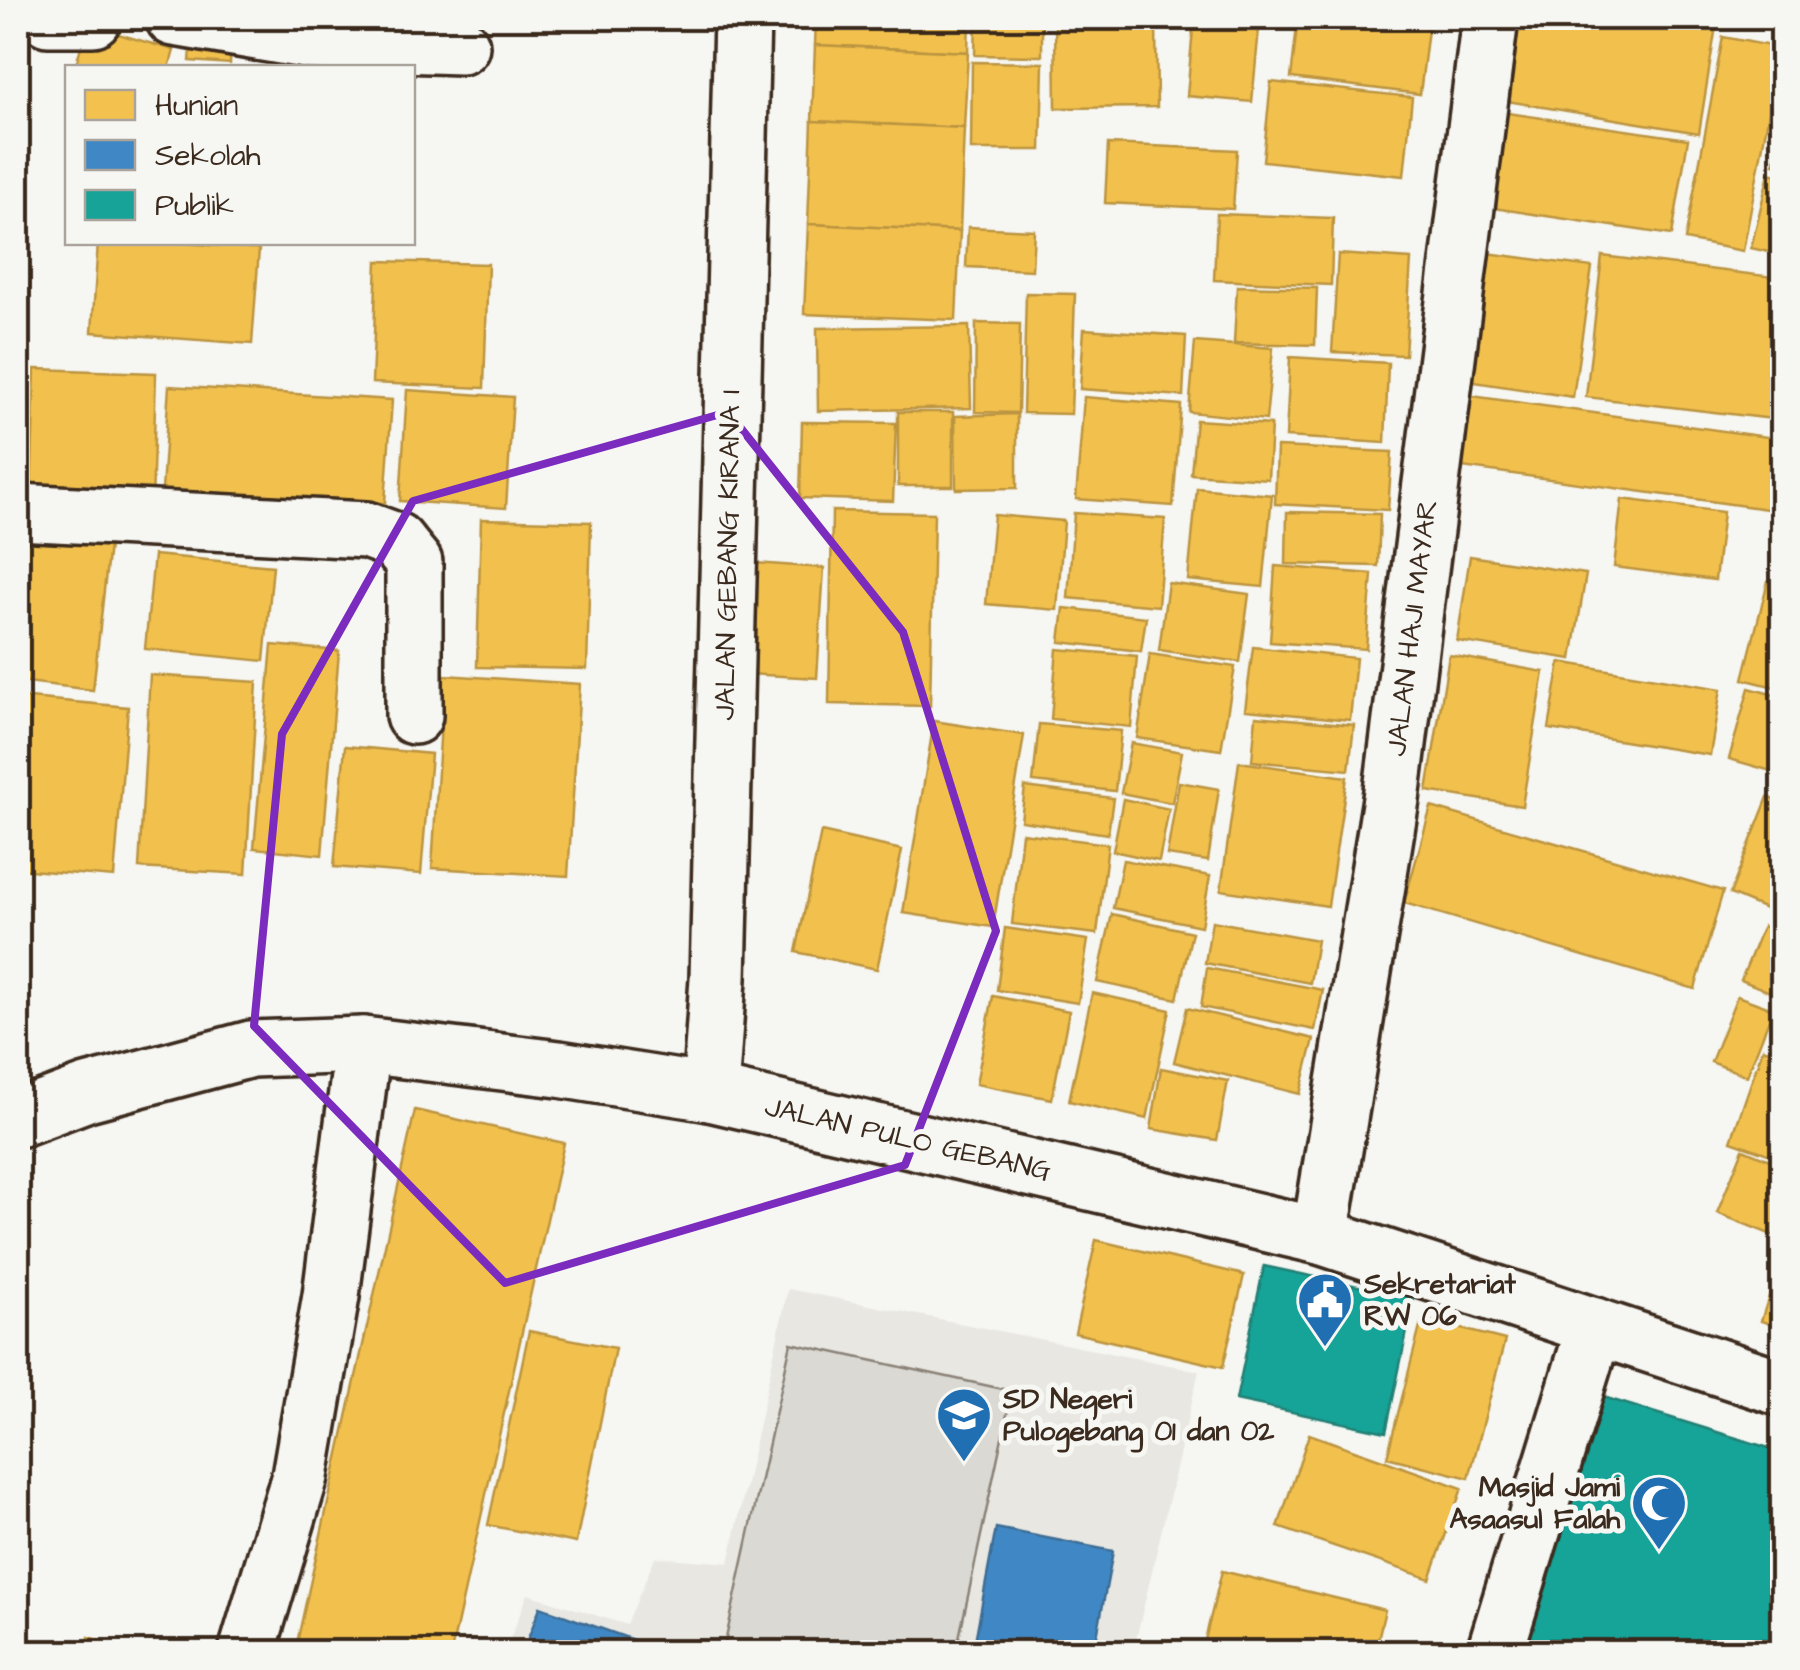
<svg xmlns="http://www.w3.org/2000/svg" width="1800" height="1670" viewBox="0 0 1800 1670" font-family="'Architects Daughter',sans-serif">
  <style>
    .built { fill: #e8e7e2 }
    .green { fill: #dad9d3; stroke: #8a8278; stroke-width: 2.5 }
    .homes { fill: #f2c14e; stroke: #bb9440; stroke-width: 2.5 }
    .schools { fill: #3f88c5; stroke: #3e6c93; stroke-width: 2.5 }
    .public { fill: #17a398; stroke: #227f73; stroke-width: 2.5 }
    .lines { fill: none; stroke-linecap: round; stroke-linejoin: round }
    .minor-casing { stroke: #3b2a1e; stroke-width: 62 }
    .major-casing { stroke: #3b2a1e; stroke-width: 62 }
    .minor { stroke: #f6f6f2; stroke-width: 55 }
    .major { stroke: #f6f6f2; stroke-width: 55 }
    .marked { fill: none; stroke: #7b2cbf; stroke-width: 8; stroke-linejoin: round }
    .labels { text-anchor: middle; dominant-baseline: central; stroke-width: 10; stroke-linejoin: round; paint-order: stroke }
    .street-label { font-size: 28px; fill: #3b2a1e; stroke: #f6f6f2 }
    .poi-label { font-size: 28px; font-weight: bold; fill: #3b2a1e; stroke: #f6f6f2; text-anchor: start }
  </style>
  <rect width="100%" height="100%" fill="#f6f6f2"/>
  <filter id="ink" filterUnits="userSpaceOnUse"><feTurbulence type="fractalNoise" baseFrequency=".01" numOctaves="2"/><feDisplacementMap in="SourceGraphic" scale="20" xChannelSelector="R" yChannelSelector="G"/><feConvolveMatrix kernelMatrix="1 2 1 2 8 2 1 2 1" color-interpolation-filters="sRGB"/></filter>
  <g filter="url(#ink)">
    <!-- built -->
    <polygon class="built" points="788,1289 1199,1371 1133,1652 505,1652 528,1594 627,1625 655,1557 729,1563"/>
    <!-- green -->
    <polygon class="green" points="791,1343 1012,1391 956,1652 723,1652"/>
    <!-- homes -->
    <g class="homes">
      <polygon points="18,18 35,22 18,80"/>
      <polygon points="816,18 969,18 968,52 815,45"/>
      <polygon points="976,18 1042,18 1042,56 975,55"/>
      <polygon points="1055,18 1156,18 1157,107 1056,108"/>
      <polygon points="1194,18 1260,18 1252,102 1187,96"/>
      <polygon points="1298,18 1403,18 1429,21 1420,94 1291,78"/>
      <polygon points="1496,18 1717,20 1699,133 1483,97"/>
      <polygon points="87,25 174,50 169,68 75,68"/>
      <polygon points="193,26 232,29 230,64 190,61"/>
      <polygon points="1723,37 1781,48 1743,251 1685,240"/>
      <polygon points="815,45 968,52 964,128 812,121"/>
      <polygon points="972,62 1043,63 1041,150 971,150"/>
      <polygon points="1271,82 1412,97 1404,176 1263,161"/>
      <polygon points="1494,111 1688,139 1672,235 1480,206"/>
      <polygon points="1782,119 1782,166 1774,164"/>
      <polygon points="812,121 964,128 960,231 808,224"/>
      <polygon points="1108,144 1237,150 1233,209 1105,203"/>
      <polygon points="1769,173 1782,176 1782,255 1751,248"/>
      <polygon points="1217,214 1333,218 1331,285 1214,280"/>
      <polygon points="808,224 960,231 956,320 804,314"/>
      <polygon points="968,227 1034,230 1032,270 966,267"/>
      <polygon points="98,242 170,242 259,249 252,344 92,332"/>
      <polygon points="1465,250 1592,267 1573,397 1448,378"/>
      <polygon points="1338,254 1411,259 1405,355 1332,352"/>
      <polygon points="1602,256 1782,278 1782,420 1586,397"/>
      <polygon points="377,261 488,264 484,388 372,383"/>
      <polygon points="1237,286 1317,288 1315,345 1234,343"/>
      <polygon points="1026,293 1075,294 1071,414 1023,413"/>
      <polygon points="976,323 1020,324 1018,413 975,412"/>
      <polygon points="969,326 971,408 818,411 817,328"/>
      <polygon points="1084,329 1186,336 1183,396 1080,389"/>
      <polygon points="1195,342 1273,348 1266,420 1189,412"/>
      <polygon points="1290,357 1388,363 1385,443 1286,437"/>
      <polygon points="35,369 156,373 152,505 31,501"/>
      <polygon points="169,386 392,400 385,503 162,490"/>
      <polygon points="407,390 513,397 506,508 400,501"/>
      <polygon points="1450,393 1782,439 1782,511 1440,464"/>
      <polygon points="1084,397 1181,405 1173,506 1076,499"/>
      <rect x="898" y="412" width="55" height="74"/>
      <polygon points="1017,414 1017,488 956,489 955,416"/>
      <polygon points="1196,420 1271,425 1268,479 1191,474"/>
      <polygon points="802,422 896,423 893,501 800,498"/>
      <polygon points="1277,447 1392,452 1388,510 1275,504"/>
      <polygon points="1197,488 1272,495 1263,587 1188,580"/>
      <polygon points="1622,499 1723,512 1715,580 1614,567"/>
      <polygon points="832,511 934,513 930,706 829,704"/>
      <polygon points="1287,512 1380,514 1378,566 1286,564"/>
      <polygon points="1074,513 1165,519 1158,606 1068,598"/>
      <polygon points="994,515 1064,521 1057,610 986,604"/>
      <polygon points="481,519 591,522 587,669 477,667"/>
      <polygon points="18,535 109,545 93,690 18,681"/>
      <polygon points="154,555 273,566 264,661 145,649"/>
      <polygon points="1470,556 1586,574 1572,659 1457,641"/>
      <polygon points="755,563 824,568 817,678 748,674"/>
      <polygon points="1275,566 1372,574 1366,649 1270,642"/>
      <polygon points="1768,581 1782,584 1782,689 1743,679"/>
      <polygon points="1168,583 1249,594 1240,662 1159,650"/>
      <polygon points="1064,608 1146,617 1141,651 1060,642"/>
      <polygon points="272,645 339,651 322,855 254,848"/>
      <polygon points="1253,647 1356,658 1350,720 1245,710"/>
      <polygon points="1057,649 1137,656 1131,727 1051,719"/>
      <polygon points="1150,654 1235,667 1221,750 1137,738"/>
      <polygon points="1449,655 1544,672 1522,806 1427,791"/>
      <polygon points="1560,662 1721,689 1710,755 1549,729"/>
      <polygon points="150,675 257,682 246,874 139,868"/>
      <polygon points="444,675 580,684 568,876 432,868"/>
      <polygon points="1749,688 1782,697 1782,774 1729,759"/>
      <polygon points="18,697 128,707 114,877 18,869"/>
      <polygon points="1256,716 1354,725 1349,770 1252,761"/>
      <polygon points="934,721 1024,735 993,927 903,913"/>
      <polygon points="1039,724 1121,731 1115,791 1033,782"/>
      <polygon points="1131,743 1182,752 1172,803 1121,793"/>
      <polygon points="345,746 431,754 421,874 334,867"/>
      <polygon points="1239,762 1347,777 1328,906 1221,890"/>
      <polygon points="1179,782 1219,789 1208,861 1167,855"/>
      <polygon points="1025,787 1113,798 1108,834 1021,821"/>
      <polygon points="1768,797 1782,803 1782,896 1775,913 1730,894"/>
      <polygon points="1123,799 1169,809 1159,861 1113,851"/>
      <polygon points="1431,807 1723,891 1695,989 1404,903"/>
      <polygon points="821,832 902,850 877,969 796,952"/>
      <polygon points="1022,833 1108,844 1097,934 1012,924"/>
      <polygon points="1123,860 1210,876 1201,926 1113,908"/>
      <polygon points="1112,914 1192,932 1177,999 1097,982"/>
      <polygon points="1212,921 1317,940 1310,983 1205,963"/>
      <polygon points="1763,926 1782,933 1782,997 1741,980"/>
      <polygon points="1005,928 1088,940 1078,1003 997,990"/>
      <polygon points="1207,968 1323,990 1315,1030 1201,1007"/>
      <polygon points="1092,993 1170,1010 1147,1119 1069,1101"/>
      <polygon points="993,996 1069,1011 1052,1099 976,1084"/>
      <polygon points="1737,996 1773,1009 1747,1076 1711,1062"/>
      <polygon points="1187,1008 1314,1039 1300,1094 1174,1062"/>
      <polygon points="1763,1048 1782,1055 1782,1159 1731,1141"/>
      <polygon points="1161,1068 1228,1081 1217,1140 1151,1129"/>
      <polygon points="415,1110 564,1143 451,1652 295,1652"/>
      <polygon points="1743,1149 1782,1165 1782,1239 1717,1213"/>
      <polygon points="1096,1240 1244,1275 1223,1367 1075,1333"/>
      <polygon points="1782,1256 1782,1328 1761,1321"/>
      <polygon points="1422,1319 1505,1340 1469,1478 1387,1457"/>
      <polygon points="529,1331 615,1348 576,1543 488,1525"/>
      <polygon points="1309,1434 1462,1488 1430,1579 1278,1527"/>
      <polygon points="1222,1571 1385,1610 1375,1652 1202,1652"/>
      <polygon points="89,1637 133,1652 83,1652"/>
    </g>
    <!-- schools -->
    <g class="schools">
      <polygon points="996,1528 1113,1551 1094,1652 973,1652"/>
      <polygon points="540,1607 656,1648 654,1652 523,1652"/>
    </g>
    <!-- public -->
    <g class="public">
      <polygon points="1264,1266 1414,1298 1386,1432 1236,1400"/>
      <polygon points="1584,1391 1782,1452 1782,1652 1505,1652"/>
    </g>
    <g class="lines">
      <!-- minor casing -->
      <g class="minor-casing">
        <g id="minor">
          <polyline points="48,18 93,18"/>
          <polyline points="174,18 310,41 461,46"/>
          <polyline points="18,512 366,530 396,541 414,563 414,716"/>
          <polyline points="710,1093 718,979 742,18"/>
          <polyline points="1320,1236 1391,799 1490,18"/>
          <polyline points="247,1652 300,1476 331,1296 363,1045"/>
          <polyline points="1495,1652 1595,1326"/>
        </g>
      </g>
      <!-- major casing -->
      <g class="major-casing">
        <polyline id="major" points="18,1119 87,1093 251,1049 363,1045 559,1069 710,1093 1320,1236 1782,1388"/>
      </g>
      <!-- minor -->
      <use href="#minor" class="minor"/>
      <!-- major -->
      <use href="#major" class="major"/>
    </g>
  </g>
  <!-- marked area -->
  <path class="marked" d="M728 412 903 632 996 931 905 1165 505 1283 254 1026 282 734 413 501Z"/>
  <!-- icons -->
  <defs>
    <g id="civic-pin" transform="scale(2.875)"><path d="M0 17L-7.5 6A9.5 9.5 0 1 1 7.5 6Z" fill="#1f6fb2" stroke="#f6f6f2"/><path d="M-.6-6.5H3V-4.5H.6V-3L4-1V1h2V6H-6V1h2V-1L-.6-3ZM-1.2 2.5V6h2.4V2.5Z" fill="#fff"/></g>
    <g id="school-pin" transform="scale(2.875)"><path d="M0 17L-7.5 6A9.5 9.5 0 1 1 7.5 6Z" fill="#1f6fb2" stroke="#f6f6f2"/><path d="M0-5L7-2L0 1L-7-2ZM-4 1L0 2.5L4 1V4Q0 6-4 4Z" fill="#fff"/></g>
    <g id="mosque-pin" transform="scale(2.875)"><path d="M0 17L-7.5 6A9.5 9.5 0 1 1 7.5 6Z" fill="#1f6fb2" stroke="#f6f6f2"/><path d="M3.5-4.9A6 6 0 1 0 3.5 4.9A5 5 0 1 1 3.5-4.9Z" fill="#fff"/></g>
  </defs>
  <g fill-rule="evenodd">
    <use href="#civic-pin" x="1325" y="1300"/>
    <use href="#school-pin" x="964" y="1415"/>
    <use href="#mosque-pin" x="1659" y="1503"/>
  </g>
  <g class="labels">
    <!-- street labels -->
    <g class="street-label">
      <text transform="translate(728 555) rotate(-89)">JALAN GEBANG KIRANA I</text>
      <text transform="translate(1412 628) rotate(-83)">JALAN HAJI MAYAR</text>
      <text transform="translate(908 1139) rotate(13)">JALAN PULO GEBANG</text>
    </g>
    <!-- poi labels -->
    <g class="poi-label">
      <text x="1364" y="1284">Sekretariat<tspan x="1364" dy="32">RW 06</tspan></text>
      <text x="1003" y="1399">SD Negeri<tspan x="1003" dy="32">Pulogebang 01 dan 02</tspan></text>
      <text x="1620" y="1487" text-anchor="end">Masjid Jami<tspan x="1620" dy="32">Asaasul Falah</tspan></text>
    </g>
  </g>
  <!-- margin -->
  <rect width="1800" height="1670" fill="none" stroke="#f6f6f2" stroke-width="60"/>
  <rect x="30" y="30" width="1740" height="1610" fill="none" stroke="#3b2a1e" stroke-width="4" filter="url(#ink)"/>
  <!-- legend -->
  <rect x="65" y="65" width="350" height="180" fill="#f6f6f2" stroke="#aba49d" stroke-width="2.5"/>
  <rect x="85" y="90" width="50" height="30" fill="#f2c14e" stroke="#aba49d" stroke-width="2.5"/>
  <text x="155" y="115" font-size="30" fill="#3b2a1e">Hunian</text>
  <rect x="85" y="140" width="50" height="30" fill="#3f88c5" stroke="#aba49d" stroke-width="2.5"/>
  <text x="155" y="165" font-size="30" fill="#3b2a1e">Sekolah</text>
  <rect x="85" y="190" width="50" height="30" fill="#17a398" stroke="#aba49d" stroke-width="2.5"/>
  <text x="155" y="215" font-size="30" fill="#3b2a1e">Publik</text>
</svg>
